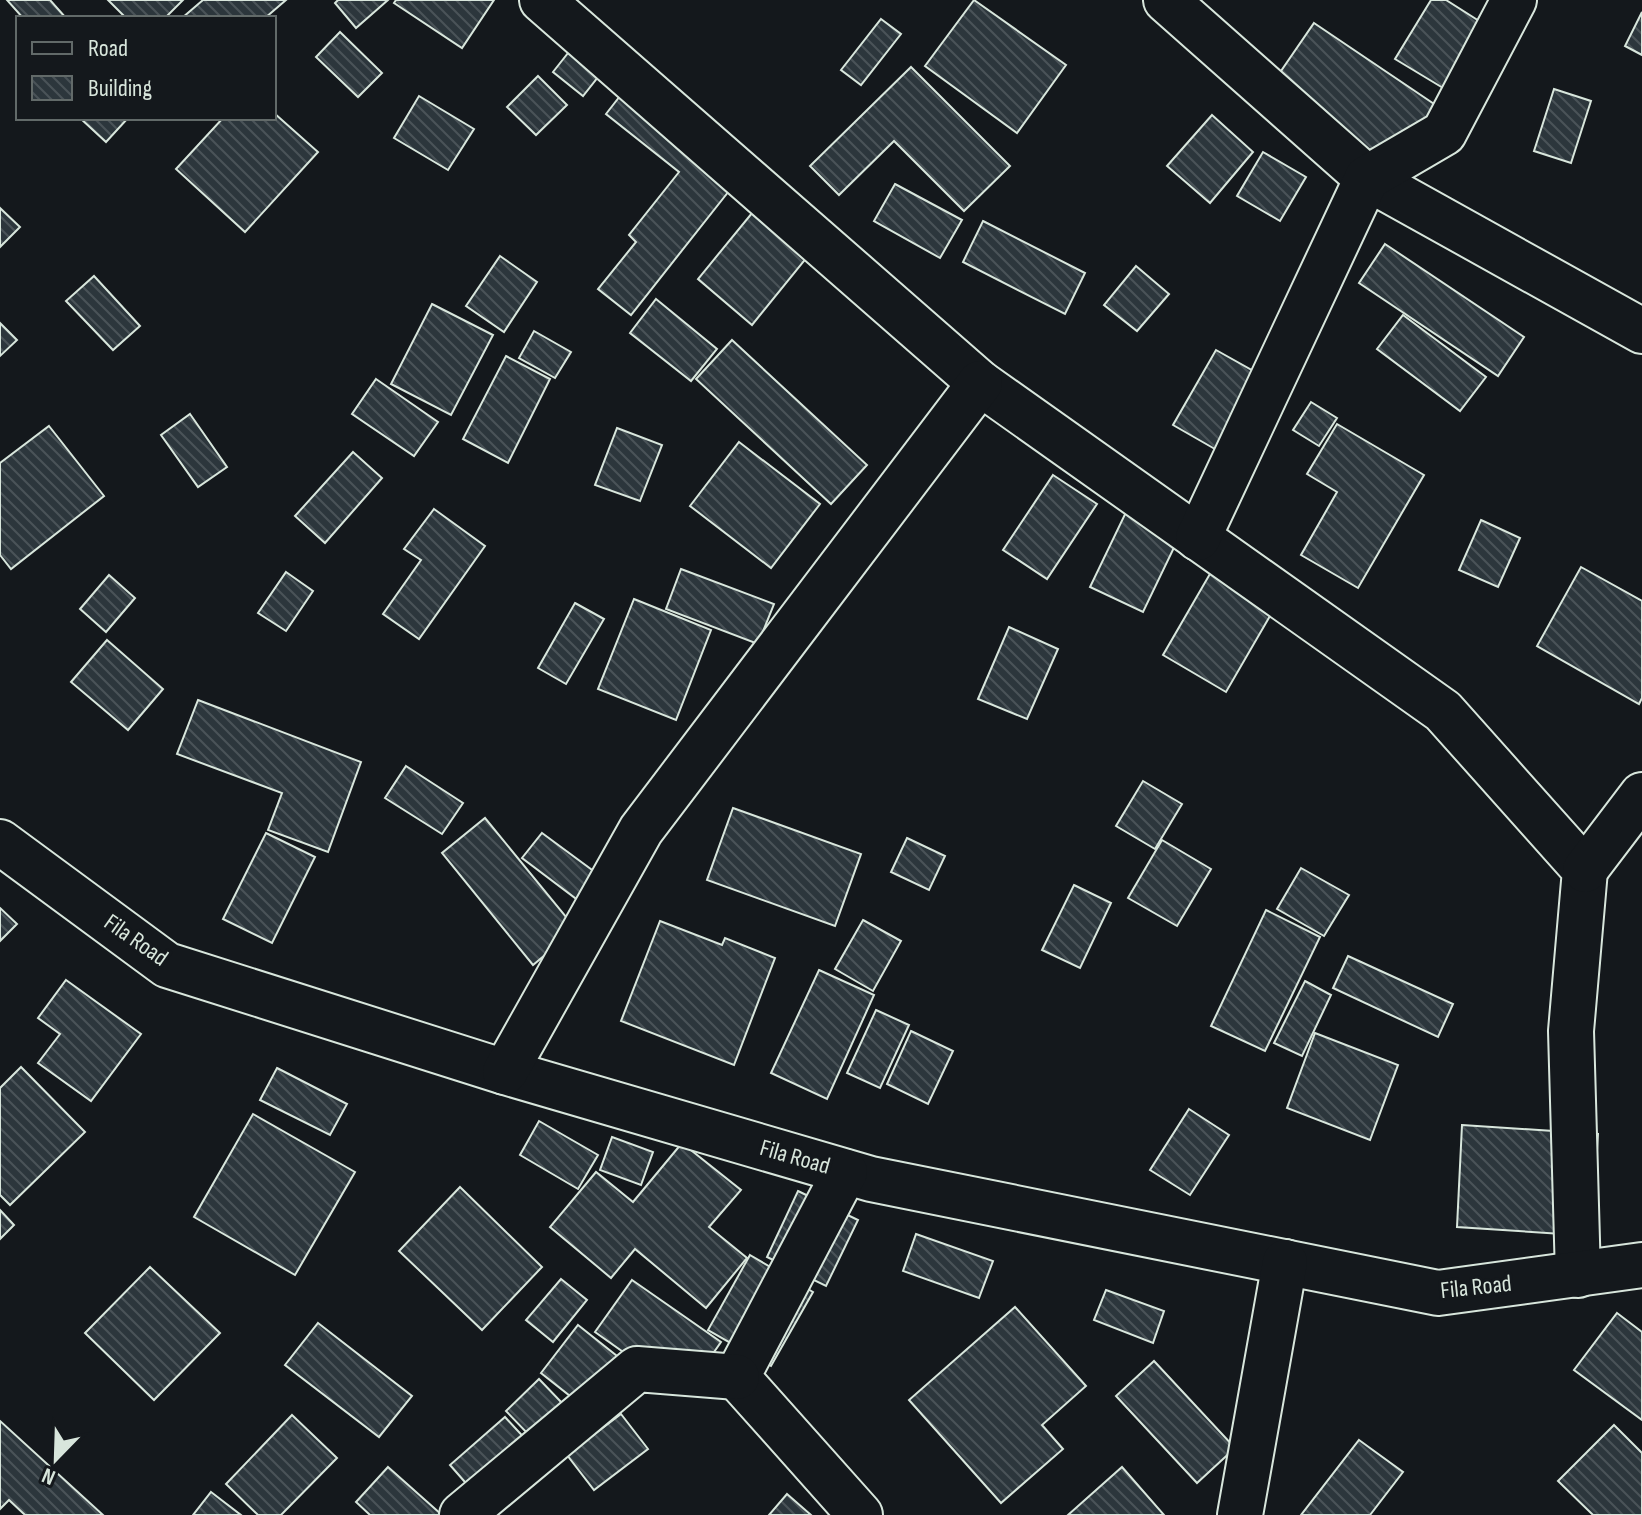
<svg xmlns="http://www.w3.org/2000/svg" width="1642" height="1515" viewBox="0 0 1642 1515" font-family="'Sofia Sans Condensed',sans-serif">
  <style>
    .building { fill: url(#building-back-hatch); stroke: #d8e6dc; stroke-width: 2 }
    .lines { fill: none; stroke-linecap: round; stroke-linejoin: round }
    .minor-casing { stroke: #d8e6dc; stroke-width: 48 }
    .minor { stroke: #14181c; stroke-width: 44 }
    .labels { text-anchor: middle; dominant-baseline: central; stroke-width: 6; stroke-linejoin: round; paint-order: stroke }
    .street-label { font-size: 24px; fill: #d8e6dc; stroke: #14181c }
  </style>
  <defs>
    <pattern id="building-back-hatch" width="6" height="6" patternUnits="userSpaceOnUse" patternTransform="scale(2)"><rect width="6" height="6" fill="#2c363c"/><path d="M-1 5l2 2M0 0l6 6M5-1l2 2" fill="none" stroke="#4a5358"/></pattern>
  </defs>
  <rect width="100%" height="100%" fill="#14181c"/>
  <!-- building -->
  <g class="building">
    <polygon points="7,0 50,0 66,18 23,18"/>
    <polygon points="108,0 183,0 165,18 126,18"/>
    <polygon points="203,0 286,0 265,18 182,18"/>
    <polygon points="338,0 388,0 356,28 335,3"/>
    <polygon points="396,0 494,0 462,48 394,3"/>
    <polygon points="974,0 1066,65 1017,133 925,66"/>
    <polygon points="1431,0 1446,0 1487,26 1448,91 1395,59"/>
    <polygon points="1642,12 1642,55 1625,46"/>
    <polygon points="881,19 901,34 861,85 841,70"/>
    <polygon points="1314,23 1440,108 1394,176 1268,90"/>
    <polygon points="591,24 621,48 583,96 553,72"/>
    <polygon points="340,32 382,73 358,97 316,57"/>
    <polygon points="911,67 1010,166 964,211 894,141 839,195 810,166"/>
    <polygon points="538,76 567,105 536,135 507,107"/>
    <polygon points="631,82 744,172 631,315 598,289 636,242 629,235 679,172 606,114"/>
    <polygon points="1554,89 1591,101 1571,163 1534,151"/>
    <polygon points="419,96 474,129 448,170 394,138"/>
    <polygon points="274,113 318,152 245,232 176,169 223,118 274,118"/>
    <polygon points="1212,115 1253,152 1210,203 1167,166"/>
    <polygon points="80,118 128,118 106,142"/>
    <polygon points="1263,152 1306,177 1280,221 1237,196"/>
    <polygon points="895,184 962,220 940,258 874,221"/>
    <polygon points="757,207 812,251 752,325 698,279"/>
    <polygon points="0,208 20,227 0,247"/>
    <polygon points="983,221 1085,273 1065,314 963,262"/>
    <polygon points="1385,244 1524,337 1498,376 1359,283"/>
    <polygon points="500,256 537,282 504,332 466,306"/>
    <polygon points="1136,266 1169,294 1137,331 1104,305"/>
    <polygon points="94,276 140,326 113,350 66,301"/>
    <polygon points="656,299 717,349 691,381 630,333"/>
    <polygon points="432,304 493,335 451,415 391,384"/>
    <polygon points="1403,315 1486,377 1460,411 1377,349"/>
    <polygon points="0,323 17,340 0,356"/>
    <polygon points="534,331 571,352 555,378 519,358"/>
    <polygon points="732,340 867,465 831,504 696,379"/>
    <polygon points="1216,350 1284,388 1241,464 1173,425"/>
    <polygon points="506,356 550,379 508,463 463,439"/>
    <polygon points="376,379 438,422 414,456 352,414"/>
    <polygon points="1311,402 1337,418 1319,446 1293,430"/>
    <polygon points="190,414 227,467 198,487 161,435"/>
    <polygon points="1337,424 1424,475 1358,588 1301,555 1337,492 1307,474"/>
    <polygon points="49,426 104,496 11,569 0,555 0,463"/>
    <polygon points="617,428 662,445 640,501 595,485"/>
    <polygon points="739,442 820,504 771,568 690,506"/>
    <polygon points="353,452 382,478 325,543 295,516"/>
    <polygon points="1053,475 1097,504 1047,579 1003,550"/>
    <polygon points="1129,506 1182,531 1143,612 1090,587"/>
    <polygon points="434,509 485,546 419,639 383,614 421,560 404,549"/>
    <polygon points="1481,520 1520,538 1498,587 1459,570"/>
    <polygon points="1229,541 1292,578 1226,692 1163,655"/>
    <polygon points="1581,567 1642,601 1642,698 1639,704 1537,646"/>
    <polygon points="681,569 774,604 758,644 666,609"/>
    <polygon points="286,572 313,591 286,631 258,613"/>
    <polygon points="109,575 135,598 106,632 80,609"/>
    <polygon points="634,599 711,630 676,720 598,689"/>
    <polygon points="575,603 604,619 566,684 538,668"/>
    <polygon points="1009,627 1058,649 1027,719 978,699"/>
    <polygon points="107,640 163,689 128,730 71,682"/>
    <polygon points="198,700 361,762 328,852 268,830 282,793 177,754"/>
    <polygon points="406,766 463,803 442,834 385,798"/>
    <polygon points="1143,781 1182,804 1155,849 1116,826"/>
    <polygon points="733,808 861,854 835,926 707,880"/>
    <polygon points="485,818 576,929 533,965 442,853"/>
    <polygon points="266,833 315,857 272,943 223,919"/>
    <polygon points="542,833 607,881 587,907 522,858"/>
    <polygon points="907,838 945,856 929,890 891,872"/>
    <polygon points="1162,840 1211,869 1177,926 1128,898"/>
    <polygon points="1301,868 1349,895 1324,936 1277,909"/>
    <polygon points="1074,885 1111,903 1080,968 1042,950"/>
    <polygon points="0,908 17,924 0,941"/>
    <polygon points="1266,910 1320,937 1265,1051 1211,1026"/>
    <polygon points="863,920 901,941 873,991 835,969"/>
    <polygon points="660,921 722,945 725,938 775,958 734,1065 621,1021"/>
    <polygon points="1348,956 1453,1004 1438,1037 1333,988"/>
    <polygon points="819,970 874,995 827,1099 771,1073"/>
    <polygon points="66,980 141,1034 91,1101 38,1063 60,1034 38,1018"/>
    <polygon points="1305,981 1331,995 1302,1056 1274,1043"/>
    <polygon points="876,1010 909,1025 880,1088 847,1073"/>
    <polygon points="911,1031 953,1051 928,1104 887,1084"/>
    <polygon points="1315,1033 1398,1065 1370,1140 1287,1108"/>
    <polygon points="21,1067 85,1132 10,1205 0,1195 0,1088"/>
    <polygon points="277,1068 347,1104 330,1135 260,1100"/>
    <polygon points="1189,1109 1229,1135 1190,1195 1150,1170"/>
    <polygon points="253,1114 355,1172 295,1275 194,1217"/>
    <polygon points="539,1121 598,1155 578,1189 520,1155"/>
    <polygon points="1462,1125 1598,1134 1592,1236 1457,1227"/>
    <polygon points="612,1137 653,1152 641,1185 600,1170"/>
    <polygon points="682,1143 741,1190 709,1227 747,1258 706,1308 635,1249 611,1278 550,1227 596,1172 633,1202"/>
    <polygon points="460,1187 542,1267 482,1330 399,1251"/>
    <polygon points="798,1191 858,1220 826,1286 767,1257"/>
    <polygon points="0,1210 14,1225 0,1239"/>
    <polygon points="916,1234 993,1261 979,1298 903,1271"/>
    <polygon points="750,1255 813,1292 771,1366 708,1330"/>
    <polygon points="150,1267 220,1333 154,1400 85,1333"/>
    <polygon points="561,1279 587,1300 553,1342 526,1320"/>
    <polygon points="632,1280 721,1342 684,1395 595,1332"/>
    <polygon points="1106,1290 1164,1311 1153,1343 1094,1320"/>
    <polygon points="1015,1307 1086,1386 1042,1425 1063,1449 1001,1503 909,1400"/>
    <polygon points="1617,1313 1642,1332 1642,1420 1574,1370"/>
    <polygon points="318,1323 412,1396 379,1437 285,1365"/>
    <polygon points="578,1325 622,1360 584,1407 541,1373"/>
    <polygon points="1154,1361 1235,1448 1197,1483 1116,1396"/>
    <polygon points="539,1379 586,1428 553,1460 506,1411"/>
    <polygon points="621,1414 648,1449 594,1490 567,1455"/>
    <polygon points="292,1415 337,1458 281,1515 258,1515 226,1484"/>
    <polygon points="505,1417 542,1457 486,1506 450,1465"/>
    <polygon points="0,1421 103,1515 25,1515 9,1500 0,1509"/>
    <polygon points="1614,1425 1642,1453 1642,1515 1593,1515 1558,1481"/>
    <polygon points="1359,1440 1403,1472 1370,1515 1301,1515"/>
    <polygon points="388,1467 442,1515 370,1515 356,1502"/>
    <polygon points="1122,1467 1164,1515 1068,1515"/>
    <polygon points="211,1492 241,1515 193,1515"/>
    <polygon points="787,1494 811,1515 769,1515"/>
  </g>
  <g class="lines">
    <!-- minor casing -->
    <g class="minor-casing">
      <g id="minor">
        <polyline points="542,0 980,383 1443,711 1585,870 1571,1031 1578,1275"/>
        <polyline points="1166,0 1367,178 1642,331"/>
        <polyline points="1198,538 1367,178 1444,133 1514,0"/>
        <polyline points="0,842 167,965 505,1072 871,1179 1438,1293 1642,1265"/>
        <polyline points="1585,870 1642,795"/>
        <polyline points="505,1072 641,830 980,383"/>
        <polyline points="845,1172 737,1377 860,1515"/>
        <polyline points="462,1515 637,1369 737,1377"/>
        <polyline points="1240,1515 1285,1262"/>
      </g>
    </g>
    <!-- minor -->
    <use href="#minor" class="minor"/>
  </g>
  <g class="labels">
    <!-- street labels -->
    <g class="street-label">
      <text transform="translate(136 940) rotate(35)">Fila Road</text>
      <text transform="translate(795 1157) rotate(16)">Fila Road</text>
      <text transform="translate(1476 1287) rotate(-6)">Fila Road</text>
    </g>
  </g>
  <!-- legend -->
  <rect x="16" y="16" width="260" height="104" fill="#14181c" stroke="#626a69" stroke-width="2"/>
  <rect x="32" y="42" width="40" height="12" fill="#14181c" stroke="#626a69" stroke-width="2"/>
  <text x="88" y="56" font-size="24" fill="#d8e6dc">Road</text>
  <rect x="32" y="76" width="40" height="24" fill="url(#building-back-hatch)" stroke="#626a69" stroke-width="2"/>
  <text x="88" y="96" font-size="24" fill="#d8e6dc">Building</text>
  <!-- north arrow -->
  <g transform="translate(56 1459) rotate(203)" stroke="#14181c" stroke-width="6" paint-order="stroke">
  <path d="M0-6L14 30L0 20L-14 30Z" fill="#d8e6dc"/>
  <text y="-12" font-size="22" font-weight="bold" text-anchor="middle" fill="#d8e6dc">N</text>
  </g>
</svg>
